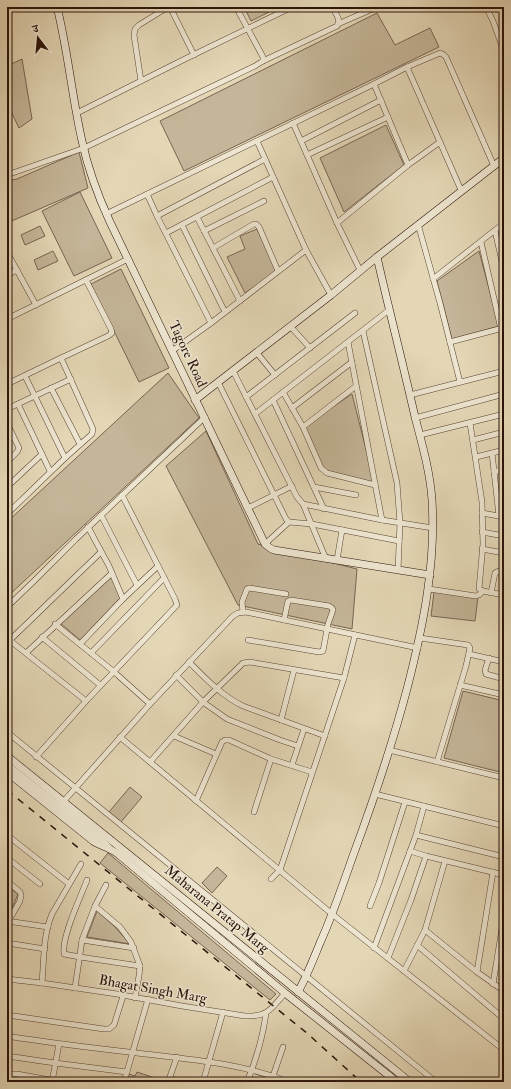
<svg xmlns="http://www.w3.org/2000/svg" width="511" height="1089" viewBox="0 0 511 1089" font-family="'IM FELL Double Pica','Noto Serif Devanagari',serif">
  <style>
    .green { fill: #c5b699; stroke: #786452 }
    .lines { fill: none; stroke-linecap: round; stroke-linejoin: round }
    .street-casing { stroke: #594435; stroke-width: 6 }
    .secondary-casing { stroke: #2b130a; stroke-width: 8 }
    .street { stroke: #ede5d0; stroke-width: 5 }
    .secondary { stroke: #ede5d0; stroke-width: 7 }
    .rail { stroke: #2b130a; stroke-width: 1.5; stroke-dasharray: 7 7; stroke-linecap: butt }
    .labels { text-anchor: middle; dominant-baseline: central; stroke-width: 3; stroke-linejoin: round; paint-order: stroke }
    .street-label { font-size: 14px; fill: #2b130a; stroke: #ede5d0 }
  </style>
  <rect width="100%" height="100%" fill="#e4d7b6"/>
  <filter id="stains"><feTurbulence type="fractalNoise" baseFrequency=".005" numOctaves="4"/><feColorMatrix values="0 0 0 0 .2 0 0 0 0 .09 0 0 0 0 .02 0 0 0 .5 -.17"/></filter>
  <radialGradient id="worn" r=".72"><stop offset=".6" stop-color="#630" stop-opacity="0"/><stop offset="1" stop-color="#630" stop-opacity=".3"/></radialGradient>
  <!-- green -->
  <g class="green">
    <polygon points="244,7 279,7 251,21"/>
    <polygon points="377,13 395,45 430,28 439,47 184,171 160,121"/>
    <polygon points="22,59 32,119 19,128 7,103 7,66"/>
    <polygon points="386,125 404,165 344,212 320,158"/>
    <polygon points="79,152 88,188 7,223 7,181 17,179"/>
    <polygon points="80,192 112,258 74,276 42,211"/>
    <polygon points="40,226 45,236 25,245 21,235"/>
    <polygon points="257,229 277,271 245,293 227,257 245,249 240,236"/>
    <polygon points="53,251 58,261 38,270 34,260"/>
    <polygon points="479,251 499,326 452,339 437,281"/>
    <polygon points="121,269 169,368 139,382 91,284"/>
    <polygon points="168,373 199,418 7,597 7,522"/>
    <polygon points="352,394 375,485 320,469 303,427"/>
    <polygon points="206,431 258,544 357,569 352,629 238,605 166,466"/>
    <polygon points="111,576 121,597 80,640 60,623"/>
    <polygon points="434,592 478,597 475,621 431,616"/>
    <polygon points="463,691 504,701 504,773 444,758"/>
    <polygon points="130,787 142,797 121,822 109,812"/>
    <polygon points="108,853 276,994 270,1000 100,863"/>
    <polygon points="217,867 227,876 212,893 202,883"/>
    <polygon points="7,886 18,894 8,918 7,918"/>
    <polygon points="97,911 114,926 130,944 87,937"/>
    <polygon points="137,1072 161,1080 161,1082 126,1082 129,1074 135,1076"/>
  </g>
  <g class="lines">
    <!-- street casing -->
    <g class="street-casing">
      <g id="street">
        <polyline points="170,7 194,55"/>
        <polyline points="486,7 493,21 504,52"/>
        <polyline points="338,24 377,7"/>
        <path d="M263 61 337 26C342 20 335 13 332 7"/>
        <polyline points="407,67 461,190"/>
        <polyline points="141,81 134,35 135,29 139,25 168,7"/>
        <polyline points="374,84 408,165"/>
        <polyline points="77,113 187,58 292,7"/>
        <polyline points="293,123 337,223 360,270"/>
        <polyline points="257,141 306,250 331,295"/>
        <polyline points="301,141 381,100"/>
        <polyline points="307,155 388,117"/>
        <polyline points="7,175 84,148 255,66 263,61 263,57 236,7"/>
        <polyline points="147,194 157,216 211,323"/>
        <polyline points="106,214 372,85 407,67 440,53 444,55 446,57 494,166"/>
        <polyline points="157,216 265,159"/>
        <polyline points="197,217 240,301"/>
        <polyline points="337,223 408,165 440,142"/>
        <polyline points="418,224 440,303 460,382"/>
        <polyline points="182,225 225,312"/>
        <polyline points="204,231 264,201"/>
        <polyline points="495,231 504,270"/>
        <polyline points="166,233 273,177"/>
        <polyline points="481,242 501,329"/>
        <polyline points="213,248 254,224 256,224 259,227 278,271"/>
        <polyline points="7,252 36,305"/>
        <polyline points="7,275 17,270"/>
        <polyline points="433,279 504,223"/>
        <polyline points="7,319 128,259"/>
        <polyline points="291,327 310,348"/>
        <polyline points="363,331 397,483 400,523 398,570"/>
        <polyline points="348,342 382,520"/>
        <polyline points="450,342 503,328"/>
        <polyline points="172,351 211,323 306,250"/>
        <polyline points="257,353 275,375"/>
        <polyline points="61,358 108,336 112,333 111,329 86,280"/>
        <polyline points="233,371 297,497 303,504 382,520 433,528"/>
        <polyline points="25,376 65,458"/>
        <polyline points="218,382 286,519 289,522 312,524 399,541"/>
        <polyline points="7,384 61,358 93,429 92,434 65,458 7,514"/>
        <polyline points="51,388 80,444"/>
        <polyline points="283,392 303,427 321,468 327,473 375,485"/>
        <polyline points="410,395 504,371"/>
        <polyline points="246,397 355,313"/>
        <polyline points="273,400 324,509"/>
        <polyline points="18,404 50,471"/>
        <polyline points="292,408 352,362"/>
        <polyline points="7,409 71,379"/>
        <polyline points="255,414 389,310"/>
        <polyline points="415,418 504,394"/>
        <polyline points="7,423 19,448 17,452 7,462"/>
        <polyline points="470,423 482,502 483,544 479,589 483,591 504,595"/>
        <polyline points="303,427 356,386"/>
        <polyline points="420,435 504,414"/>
        <polyline points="473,440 504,432"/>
        <polyline points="492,453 499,516"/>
        <polyline points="476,457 504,450"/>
        <polyline points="494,472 504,469"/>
        <polyline points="7,487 42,454"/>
        <polyline points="314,487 356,495"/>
        <polyline points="303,504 326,559"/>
        <polyline points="248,508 292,486"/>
        <polyline points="482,513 504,517"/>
        <polyline points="101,515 137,585"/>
        <polyline points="482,532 504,536"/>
        <polyline points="265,544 289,522"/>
        <polyline points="482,549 504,553"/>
        <polyline points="337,560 342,530"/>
        <polyline points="429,589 476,596 479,595 483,591"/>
        <polyline points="491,593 495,573 499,571 504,572"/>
        <polyline points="123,599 158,566"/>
        <polyline points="7,607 35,580 76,539 205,417"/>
        <polyline points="243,612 242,602 247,589 249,588 286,594"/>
        <polyline points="55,624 113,671 150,704"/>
        <polyline points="42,637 100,685"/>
        <polyline points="420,638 468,645 470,648 466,666 437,762"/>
        <polyline points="8,639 86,701"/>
        <polyline points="10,640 101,552"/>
        <polyline points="248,640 319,652 323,651 328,624 333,610 332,608 329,606 291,600 288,601 284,620"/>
        <polyline points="80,644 123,599 109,566 88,527"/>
        <polyline points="26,653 112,573"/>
        <polyline points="91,653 164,578"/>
        <polyline points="469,654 504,662"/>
        <polyline points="489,658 485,670 486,674 504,679"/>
        <path d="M189 662C205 678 222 696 243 706L325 736"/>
        <polyline points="176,675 203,702 227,719 280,740 298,746"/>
        <polyline points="460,685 504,695"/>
        <polyline points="281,720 294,670"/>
        <polyline points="7,732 436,1082"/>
        <polyline points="174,736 216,754"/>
        <polyline points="120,737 332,914 504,1050"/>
        <polyline points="389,750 504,778"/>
        <polyline points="36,757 86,701 177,605 175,599 122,495"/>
        <polyline points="150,762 203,702 243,663 250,662 344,678"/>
        <polyline points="292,765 304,729"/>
        <polyline points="375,794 504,826"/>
        <polyline points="196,801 222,742 225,740 229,740 271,759 312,772"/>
        <polyline points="63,802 150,704 233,616 238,613 246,612 418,648"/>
        <polyline points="254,812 271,759"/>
        <polyline points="7,835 69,884"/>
        <polyline points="416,835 504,857"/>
        <polyline points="410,851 426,856 504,875"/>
        <polyline points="7,858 40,884"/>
        <polyline points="271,879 280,870 344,678 355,635"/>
        <path d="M87 880C81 896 61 938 64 954L80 957 140 966"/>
        <polyline points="7,881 20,892 21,895 20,901 8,922"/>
        <polyline points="95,906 120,927 131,942 140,966 139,976 135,998"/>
        <polyline points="370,906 379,883 405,802"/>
        <polyline points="7,921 48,927"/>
        <polyline points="425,930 477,972 504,991"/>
        <polyline points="82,940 134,948"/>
        <polyline points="7,943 45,949"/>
        <polyline points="417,945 504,1019"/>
        <polyline points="374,948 416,835 424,806"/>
        <polyline points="388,958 411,900 426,856"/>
        <polyline points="404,971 425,930 445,861"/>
        <polyline points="477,972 493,872"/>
        <path d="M7 979 42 983 117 994 182 1006 245 1016C268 1017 271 1009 285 993"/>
        <path d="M42 983C44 960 43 935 52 914L81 864"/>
        <polyline points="493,984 504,916"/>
        <polyline points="75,988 82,940 95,906 106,885"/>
        <polyline points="7,1015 104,1029 109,1029 114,1025 123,996"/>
        <path d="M7 1036C50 1043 93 1048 137 1053 188 1059 241 1063 289 1082"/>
        <polyline points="7,1056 55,1063 127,1072"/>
        <polyline points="273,1076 283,1047"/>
        <polyline points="170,1078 179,1082"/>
        <polyline points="9,1082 10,1077 12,1074 17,1074 61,1082"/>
        <polyline points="52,1082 59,1044"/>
        <polyline points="124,1082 148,999"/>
        <polyline points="168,1082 177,1057"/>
        <polyline points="203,1082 223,1012"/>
        <path d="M247 1082C256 1060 263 1037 266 1013"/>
      </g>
    </g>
    <!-- secondary casing -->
    <g class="secondary-casing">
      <g id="secondary">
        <path d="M57 7C68 51 72 97 82 141 88 169 98 196 110 222L265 544 270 548 274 550 430 575"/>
        <polyline points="195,400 331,295 377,257 504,158"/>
        <polyline points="7,756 410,1082"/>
        <polyline points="7,765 101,840 109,848"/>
        <path d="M7 772 93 841C101 846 110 848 118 854L285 993 397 1082"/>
        <path d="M298 992C307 976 313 960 320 943 333 914 343 884 354 853 374 799 392 745 407 689 423 627 436 564 432 500 430 471 422 444 415 417 403 364 389 310 377 257"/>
      </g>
    </g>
    <!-- street -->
    <use href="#street" class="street"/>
    <!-- secondary -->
    <use href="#secondary" class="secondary"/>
    <!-- rail -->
    <polyline class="rail" points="7,790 308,1034 361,1082"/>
  </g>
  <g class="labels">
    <!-- street labels -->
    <g class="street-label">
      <text transform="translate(188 354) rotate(65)">Tagore Road</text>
      <text transform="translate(217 909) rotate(39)">Maharana Pratap Marg</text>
      <text transform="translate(153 989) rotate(10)">Bhagat Singh Marg</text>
    </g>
  </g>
  <!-- margin -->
  <rect width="511" height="1089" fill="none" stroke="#e4d7b6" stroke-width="24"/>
  <rect x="8" y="8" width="495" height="1073" fill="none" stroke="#2b130a" stroke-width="2"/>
  <rect x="12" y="12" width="487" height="1065" fill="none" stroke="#2b130a"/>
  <!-- north arrow -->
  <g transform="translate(38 38) rotate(344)" stroke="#ede5d0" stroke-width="3" paint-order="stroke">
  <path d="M0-3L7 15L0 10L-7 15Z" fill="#2b130a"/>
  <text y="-6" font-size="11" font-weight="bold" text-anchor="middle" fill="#2b130a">उ</text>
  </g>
  <rect width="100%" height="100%" filter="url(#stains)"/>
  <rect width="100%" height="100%" fill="url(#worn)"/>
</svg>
